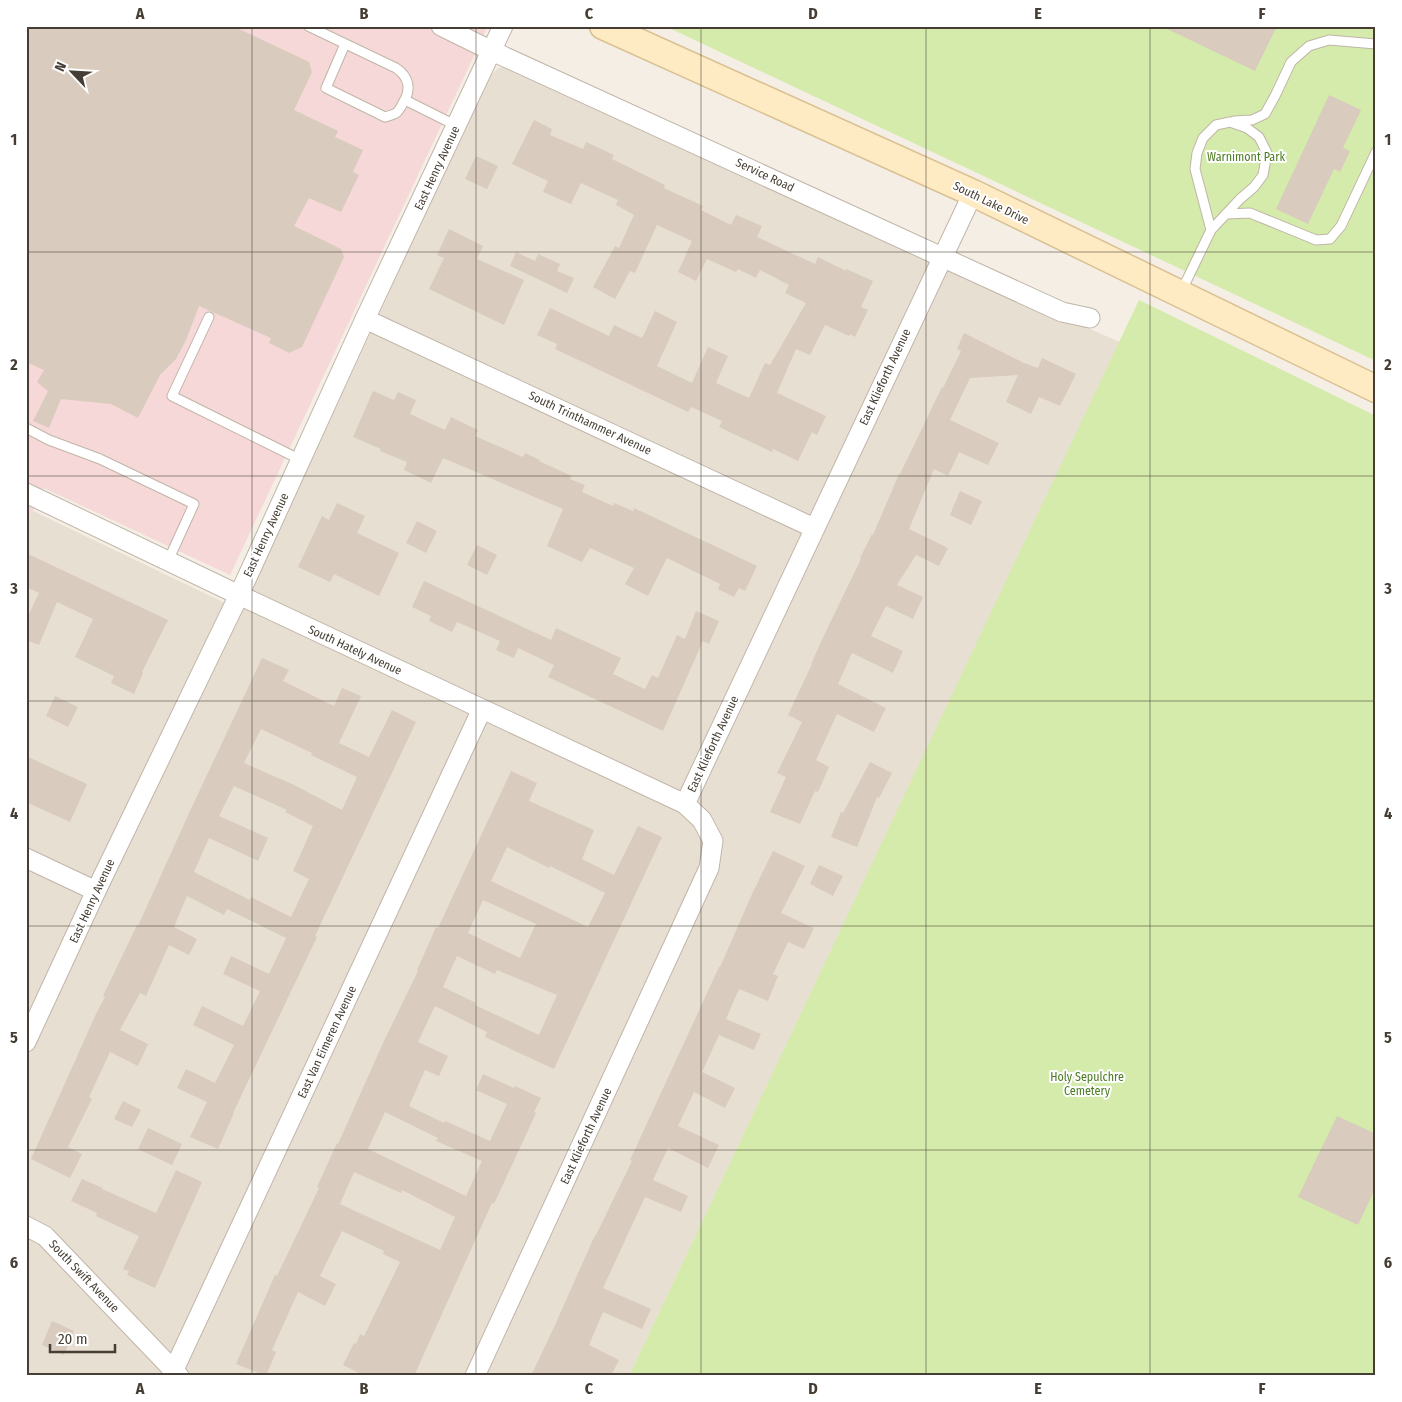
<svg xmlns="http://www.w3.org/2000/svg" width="1402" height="1402" viewBox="0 0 1402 1402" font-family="'Fira Sans Condensed',sans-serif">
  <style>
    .residential { fill: #e8dfd3 }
    .medical { fill: #f5d8d7 }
    .green { fill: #d4ebab }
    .building { fill: #d9cbbd; fill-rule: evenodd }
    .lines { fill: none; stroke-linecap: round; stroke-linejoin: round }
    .service-casing { stroke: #c0b5a7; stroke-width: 11 }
    .minor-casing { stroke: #c0b5a7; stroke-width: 21 }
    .secondary-casing { stroke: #dac193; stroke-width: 29 }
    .service { stroke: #fff; stroke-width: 9 }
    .minor { stroke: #fff; stroke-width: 19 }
    .secondary { stroke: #ffebc3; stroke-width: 26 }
    .grid { fill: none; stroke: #463e34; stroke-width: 1; stroke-opacity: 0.55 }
    .labels { text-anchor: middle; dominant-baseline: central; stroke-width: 4; stroke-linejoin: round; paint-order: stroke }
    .park-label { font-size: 12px; fill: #4d7c24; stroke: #fff }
    .street-label { font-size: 12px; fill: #463e34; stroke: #fff }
    .neatline { fill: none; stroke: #463e34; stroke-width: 2 }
    .grid-label { font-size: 16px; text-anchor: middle; font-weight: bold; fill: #463e34 }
  </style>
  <rect width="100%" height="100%" fill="#f4eee5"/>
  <!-- residential -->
  <polygon class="residential" points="508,66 978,281 1120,342 629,1376 26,1376 26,525 33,511 242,611 480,96 492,74 498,68"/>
  <!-- medical -->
  <polygon class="medical" points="26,26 488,26 230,575 44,488 26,525"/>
  <!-- green -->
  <g class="green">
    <polygon points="665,26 1376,26 1376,361"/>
    <polygon points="1139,300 1376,416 1376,1376 629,1376"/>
  </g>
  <!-- building -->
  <g class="building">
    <polygon points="26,26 233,26 309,62 312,72 294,110 338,131 335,137 363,150 353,172 359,175 341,212 309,198 294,226 341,249 344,257 302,347 289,353 269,343 271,338 199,306 186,340 176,359 160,375 138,418 111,404 61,399 49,428 33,421 48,391 37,382 44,370 26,362"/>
    <polygon points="1161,26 1277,26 1255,71"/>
    <polygon points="1329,95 1361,110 1343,148 1350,151 1340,172 1334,169 1308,224 1276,209"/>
    <polygon points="534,120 552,129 550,135 583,149 586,142 614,155 612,159 665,185 664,188 703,206 701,210 731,225 736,215 762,226 757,237 815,264 818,257 846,271 846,269 873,281 861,307 868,310 855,337 850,334 849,336 825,325 810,355 796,349 777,393 826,416 817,435 812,432 798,461 773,449 772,452 719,427 722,421 691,407 688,412 555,349 557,344 537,335 550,308 609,336 614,325 642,338 655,311 677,322 657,366 692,383 708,347 728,356 716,383 749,398 765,363 770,365 806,303 785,293 789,285 760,270 756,278 738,269 736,272 707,259 696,281 678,272 692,241 657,225 635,273 630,271 615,299 593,287 615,246 619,248 634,215 616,205 618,200 581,183 571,204 543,192 548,181 512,164"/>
    <polygon points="476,156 498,166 487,189 465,179"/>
    <polygon points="449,229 483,246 477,259 524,280 504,325 429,289 444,258 437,255"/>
    <polygon points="516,252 535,261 538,254 560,264 557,271 574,278 567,293 510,266"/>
    <polygon points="964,333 1024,363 1038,368 1042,358 1076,374 1060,406 1039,397 1031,414 1006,402 1018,375 970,378 950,420 999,443 988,465 959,452 948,476 934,469 909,529 948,548 939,566 916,555 897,585 923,597 913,619 886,606 871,636 903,651 893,673 852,653 838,684 886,708 874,732 837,714 816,760 829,767 818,792 815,791 800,824 770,812 786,777 777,773 802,722 788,715 812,664 811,664 827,629 861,559 860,558 872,534 873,535 899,474 900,474 942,387 943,388 961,351 957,349"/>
    <polygon points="373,391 394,400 398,392 416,400 410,414 445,430 451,417 478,430 475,436 523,457 525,453 540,460 539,461 572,476 570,479 585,485 582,492 613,506 614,503 633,511 634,508 757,566 745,591 739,588 734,597 718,589 720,584 667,558 648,596 625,584 634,568 590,548 582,562 547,546 563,509 443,458 431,483 404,470 407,462 380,451 381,449 353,437"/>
    <polygon points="960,491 982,501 971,525 950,515"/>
    <polygon points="337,503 365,516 357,533 399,553 379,596 334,574 330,582 298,567 322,516 329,520"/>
    <polygon points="417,521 437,531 426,553 406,543"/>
    <polygon points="477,545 497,555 487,575 467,565"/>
    <polygon points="26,553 168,620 142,672 143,673 134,694 111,683 114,676 75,657 93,619 57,602 39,645 26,640 26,620 39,593 26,587"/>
    <polygon points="424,581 551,640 556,628 621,658 613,674 645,689 652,675 658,678 677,635 685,639 696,611 719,621 709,644 703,641 663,731 548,677 554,665 518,648 514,658 496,650 500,641 457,622 452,632 429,621 431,616 412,607"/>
    <path d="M262 658 289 670 283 681 334 706 342 688 361 696 339 743 369 757 392 710 416 722 315 936 317 937 233 1113H234L218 1149 190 1137 207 1102 177 1088 186 1069 215 1083 234 1045 193 1025 202 1006 243 1026 260 991 223 974 231 956 269 974 286 938 227 909 224 915 187 896 174 927 197 939 189 955 169 945 146 996 140 993 120 1030 148 1044 138 1066 110 1052 89 1097 92 1099 68 1147 82 1154 70 1178 31 1159 96 1014 105 997 103 996 137 925 138 926 190 811ZM261 729 312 753 311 755 357 777 342 810 292 784 244 763ZM234 786 287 810 285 812 313 826 293 871 309 879 291 917 251 897 250 900 194 872 209 838 258 861 268 838 219 816Z"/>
    <polygon points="55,696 78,707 68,727 46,716"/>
    <polygon points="26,756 87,784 70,822 26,802"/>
    <polygon points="870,762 892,773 879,798 877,797 857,847 831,837 841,812 843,813"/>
    <path d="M511 771 537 783 529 801 594 830 582 859 614 875 638 826 662 837 554 1069 485 1037 487 1032 435 1006 418 1042 448 1056 439 1076 425 1070 409 1106 444 1123 445 1121 490 1141 507 1104 476 1090 483 1074 514 1088 515 1086 541 1098 534 1112 536 1113 494 1204 492 1203 414 1376H365L343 1365 354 1343 356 1344 360 1334 364 1336 400 1262 383 1254 384 1251 342 1231 320 1276 336 1284 325 1306 298 1292 272 1350 276 1352 266 1376 236 1364 275 1275 277 1276 319 1188 317 1187 337 1143 338 1144 383 1043 418 971 417 970 436 927 438 928ZM507 847 549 868 550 866 605 893 588 927 491 881ZM483 900 536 924 520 958 468 933ZM457 956 495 974 497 970 557 995 539 1035 475 1005 476 1003 443 987ZM385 1112 438 1138 436 1141 482 1161 466 1196 368 1149ZM354 1172 401 1193 402 1190 455 1217 440 1250 340 1204Z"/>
    <polygon points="773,851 805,866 781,913 814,928 804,949 788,942 773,974 778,976 768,1001 739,989 726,1019 761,1034 754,1050 719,1035 702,1072 735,1088 725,1108 694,1092 678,1126 719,1145 708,1168 668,1148 653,1180 688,1196 681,1212 645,1197 603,1288 651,1309 642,1329 603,1312 589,1345 619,1360 611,1376 531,1376 555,1325 595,1235 596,1235 632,1161 630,1160 654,1108 719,967 720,967 752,894"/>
    <polygon points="819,865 843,876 833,896 810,884"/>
    <polygon points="123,1101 141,1110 132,1127 114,1119"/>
    <polygon points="1337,1116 1376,1134 1376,1187 1358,1225 1298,1197"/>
    <polygon points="148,1128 182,1144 172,1165 138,1149"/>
    <polygon points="176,1170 202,1182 155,1288 127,1275 129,1271 123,1269 139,1236 96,1216 97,1213 71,1201 82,1179 103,1188 102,1189 156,1213"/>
    <polygon points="52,1321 74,1331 64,1355 42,1345"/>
  </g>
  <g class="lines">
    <!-- service casing -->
    <g class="service-casing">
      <g id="service">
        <path d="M308 26 396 68C409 77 412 89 403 103 401 107 399 111 396 113 393 115 388 116 385 117L326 88 345 44"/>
        <polyline points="405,100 457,126"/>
        <polyline points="1234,121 1252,120 1265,114 1275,96 1291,62 1309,46 1329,40 1376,44"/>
        <polyline points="1226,214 1250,213 1316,240 1330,239 1341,226 1376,152"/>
        <polyline points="1181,292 1211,230 1240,199 1254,187 1263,175 1267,153 1259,137 1247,128 1230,122 1216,125 1203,138 1197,153 1195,169 1211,230"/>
        <polyline points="209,317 172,396 301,460"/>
        <polyline points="26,428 49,440 100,459 194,504 168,561"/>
      </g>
    </g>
    <!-- minor casing -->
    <g class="minor-casing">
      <g id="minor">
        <polyline points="441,26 492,51 1062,312 1090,318"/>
        <polyline points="365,319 814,528"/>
        <polyline points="26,493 239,595 685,804"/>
        <polyline points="26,858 96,891"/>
        <polyline points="26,1042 96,891 239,595 365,319 503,26"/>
        <polyline points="26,1226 45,1236 179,1376"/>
        <polyline points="171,1376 482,709"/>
        <polyline points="475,1376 709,868 713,841 702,820 685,804 973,193"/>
      </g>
    </g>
    <!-- secondary casing -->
    <g class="secondary-casing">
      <polyline id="secondary" points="603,26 973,193 1376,389"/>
    </g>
    <!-- service -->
    <use href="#service" class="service"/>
    <!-- minor -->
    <use href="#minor" class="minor"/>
    <!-- secondary -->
    <use href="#secondary" class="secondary"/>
  </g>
  <!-- grid -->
  <path class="grid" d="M252 26V1376M476 26V1376M701 26V1376M926 26V1376M1150 26V1376M26 252H1376M26 476H1376M26 701H1376M26 926H1376M26 1150H1376"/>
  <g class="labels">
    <!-- park labels -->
    <g class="park-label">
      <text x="1246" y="157">Warnimont Park</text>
      <text x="1087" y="1077">Holy Sepulchre<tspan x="1087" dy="14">Cemetery</tspan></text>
    </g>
    <!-- street labels -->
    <g class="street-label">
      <text transform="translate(437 168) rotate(-65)">East Henry Avenue</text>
      <text transform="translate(765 175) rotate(25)">Service Road</text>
      <text transform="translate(991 203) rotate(26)">South Lake Drive</text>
      <text transform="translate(885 377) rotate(-65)">East Klieforth Avenue</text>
      <text transform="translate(590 423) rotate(25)">South Trinthammer Avenue</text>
      <text transform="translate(266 535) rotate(-65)">East Henry Avenue</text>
      <text transform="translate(355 650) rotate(25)">South Hately Avenue</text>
      <text transform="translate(713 744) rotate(-65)">East Klieforth Avenue</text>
      <text transform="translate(92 901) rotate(-65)">East Henry Avenue</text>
      <text transform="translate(327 1042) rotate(-65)">East Van Eimeren Avenue</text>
      <text transform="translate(586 1136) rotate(-65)">East Klieforth Avenue</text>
      <text transform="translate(84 1276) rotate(46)">South Swift Avenue</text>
    </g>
  </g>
  <!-- border -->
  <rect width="1402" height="1402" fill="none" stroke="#ffffff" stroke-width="55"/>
  <!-- north arrow -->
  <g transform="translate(72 72) rotate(295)" stroke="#ffffff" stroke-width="4" paint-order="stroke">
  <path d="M0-4L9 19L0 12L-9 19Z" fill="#463e34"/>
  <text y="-8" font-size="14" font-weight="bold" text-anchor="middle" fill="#463e34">N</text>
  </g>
  <!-- scale -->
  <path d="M50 1344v8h65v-8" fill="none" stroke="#463e34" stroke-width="2.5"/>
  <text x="58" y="1344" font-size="15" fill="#463e34" stroke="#ffffff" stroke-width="4" paint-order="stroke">20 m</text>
  <rect x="28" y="28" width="1346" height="1346" class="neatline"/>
  <g class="grid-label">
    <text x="140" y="19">A</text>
    <text x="364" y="19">B</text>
    <text x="589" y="19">C</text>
    <text x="813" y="19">D</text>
    <text x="1038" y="19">E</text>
    <text x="1262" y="19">F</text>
    <text x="14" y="145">1</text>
    <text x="1388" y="145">1</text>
    <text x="14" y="370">2</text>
    <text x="1388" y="370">2</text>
    <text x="14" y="594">3</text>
    <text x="1388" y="594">3</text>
    <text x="14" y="819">4</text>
    <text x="1388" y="819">4</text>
    <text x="14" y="1043">5</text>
    <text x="1388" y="1043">5</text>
    <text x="14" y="1268">6</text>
    <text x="1388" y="1268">6</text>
    <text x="140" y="1394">A</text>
    <text x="364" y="1394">B</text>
    <text x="589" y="1394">C</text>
    <text x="813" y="1394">D</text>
    <text x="1038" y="1394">E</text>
    <text x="1262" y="1394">F</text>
  </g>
</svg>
